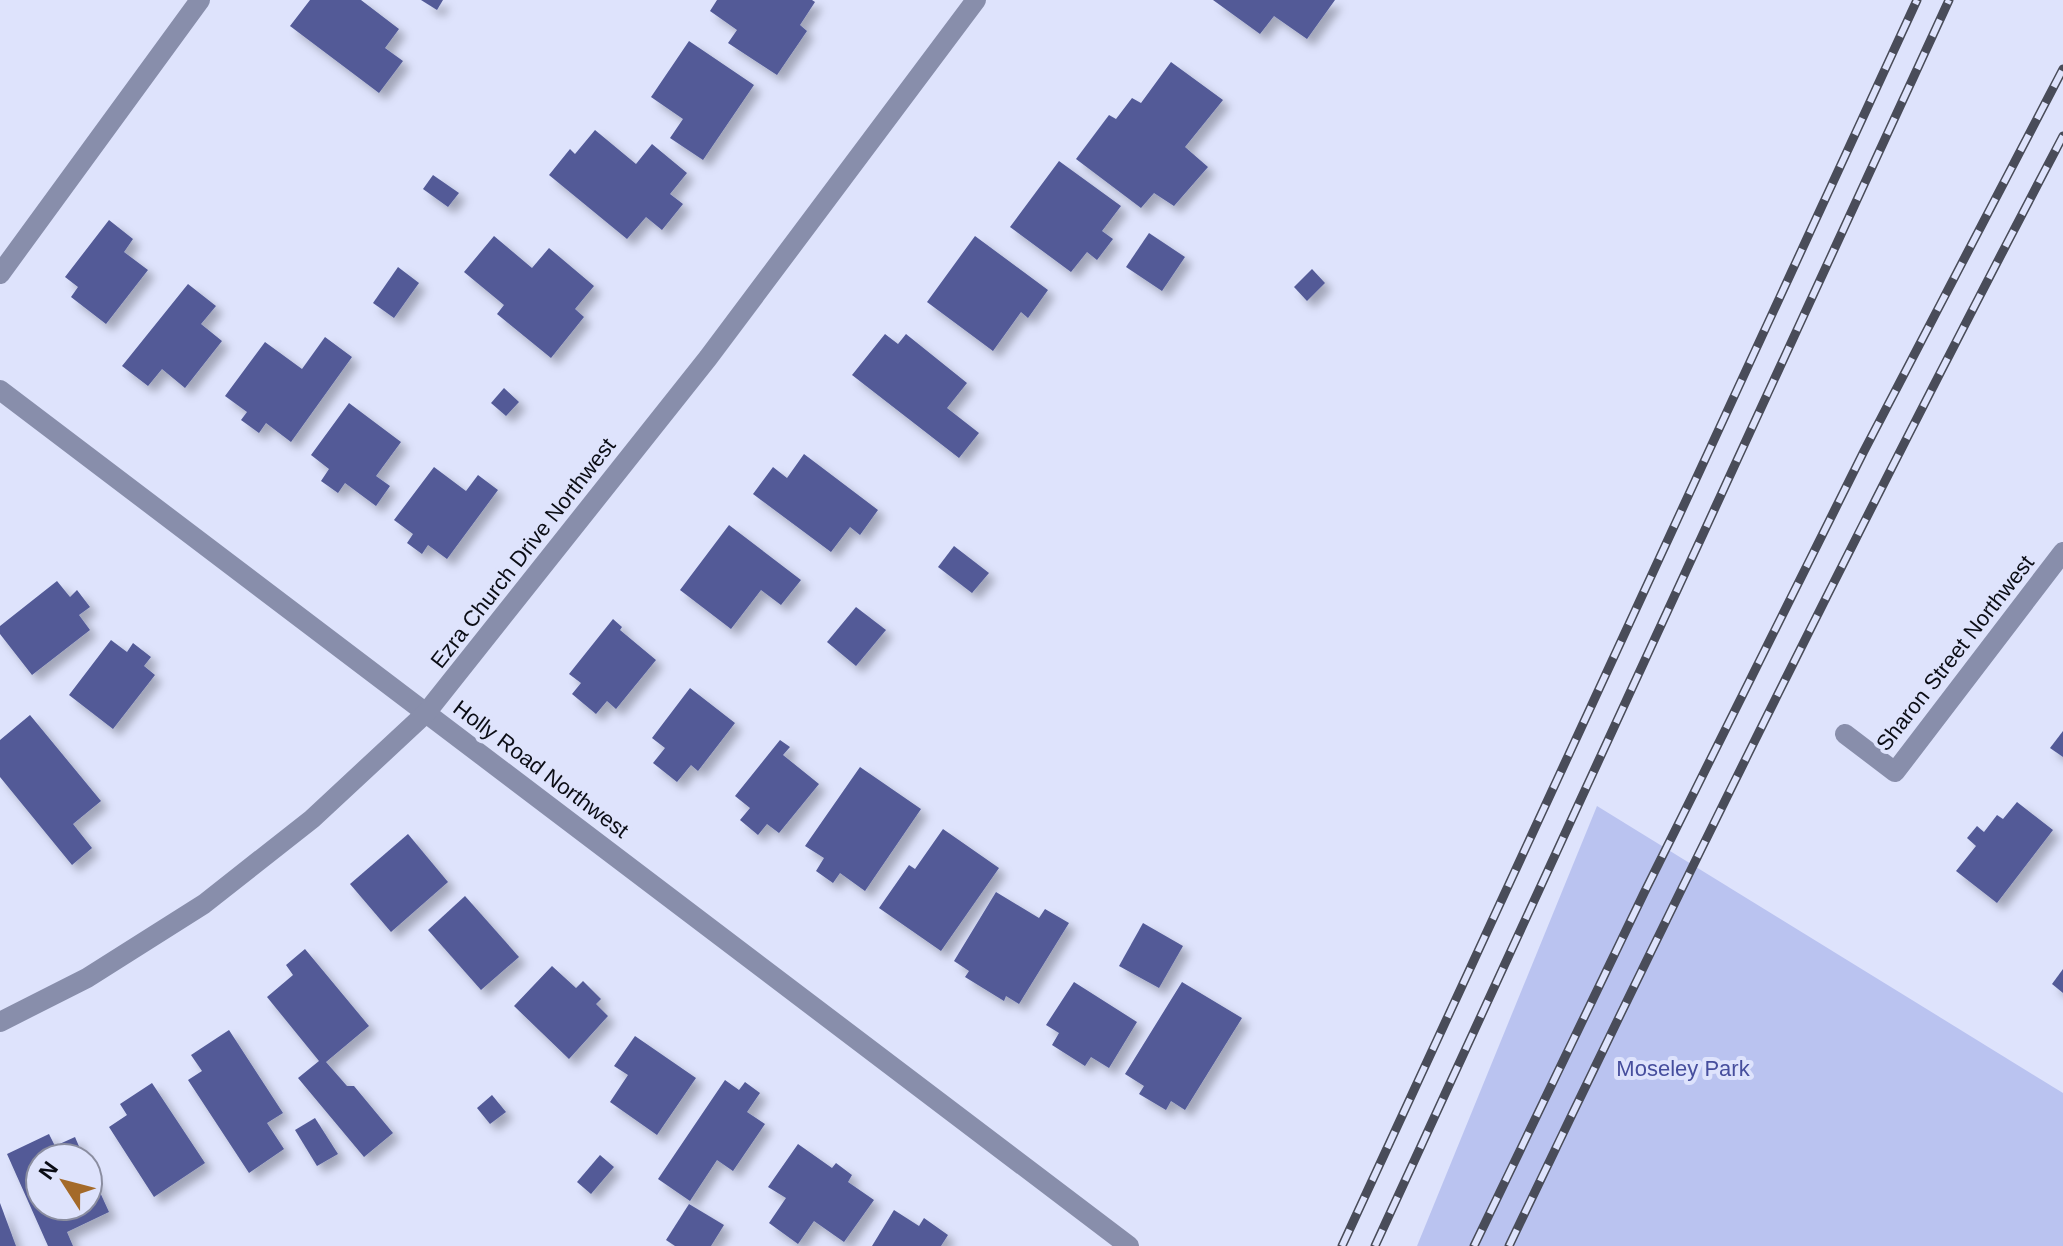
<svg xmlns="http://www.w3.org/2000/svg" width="2063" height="1246" viewBox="0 0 2063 1246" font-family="Helvetica,sans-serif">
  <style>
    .green { fill: #bac3f0 }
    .building { fill: #525a97; filter: url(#shadow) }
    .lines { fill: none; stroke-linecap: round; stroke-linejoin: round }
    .minor { stroke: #888eab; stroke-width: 20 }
    .rail-casing { stroke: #494c59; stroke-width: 9 }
    .rail { stroke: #dee3fc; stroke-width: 6; stroke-dasharray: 18; stroke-linecap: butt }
    .labels { text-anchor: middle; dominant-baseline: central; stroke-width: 8; stroke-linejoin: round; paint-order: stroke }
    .street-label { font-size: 22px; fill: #0b0d15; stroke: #dee3fc }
    .park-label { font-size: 22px; fill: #464e9d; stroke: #dee3fc }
  </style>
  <defs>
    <filter id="shadow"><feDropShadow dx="7" dy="7" stdDeviation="4" flood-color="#0004"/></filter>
  </defs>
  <rect width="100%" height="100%" fill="#dee3fc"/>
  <!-- green -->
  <polygon class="green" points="1597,806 2063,1093 2063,1246 1417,1246"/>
  <!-- building -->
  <g class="building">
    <polygon points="310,0 361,0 399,29 385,48 403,61 379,93 290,26"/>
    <polygon points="421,0 443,0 437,10"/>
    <polygon points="717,0 812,0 815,2 800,25 807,31 777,75 728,43 737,30 710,11"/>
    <polygon points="1213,0 1335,0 1307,39 1274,16 1260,34"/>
    <polygon points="689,41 754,85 703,160 670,138 683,119 651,97"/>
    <polygon points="1171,62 1223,100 1185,147 1208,167 1174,206 1154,193 1141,208 1076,159 1109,115 1116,119 1132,98 1141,103"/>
    <polygon points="595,130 636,164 652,144 687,173 670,194 683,204 662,230 646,217 627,239 549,175 570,149 575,154"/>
    <polygon points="1059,161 1121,206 1102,231 1113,239 1097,260 1087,252 1071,272 1010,227"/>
    <polygon points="433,175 459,193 448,207 423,189"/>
    <polygon points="109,220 133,239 124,252 148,270 106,324 71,297 78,287 65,277"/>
    <polygon points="1149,233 1185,257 1162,291 1126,267"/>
    <polygon points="494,236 532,268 549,248 594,286 575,309 584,317 551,358 497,314 504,305 464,272"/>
    <polygon points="975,236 1048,290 1028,318 1021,312 993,351 927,302"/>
    <polygon points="398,267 419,283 394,318 373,303"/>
    <polygon points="1312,269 1325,283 1307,301 1294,287"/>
    <polygon points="188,284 216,306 201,324 222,341 185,388 162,369 148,386 122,366"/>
    <polygon points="885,334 898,344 906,334 967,383 947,408 979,433 959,458 852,375"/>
    <polygon points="325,337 352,357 291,442 266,423 259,433 241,420 247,412 225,396 265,342 302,369"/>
    <polygon points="504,388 519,402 506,416 491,403"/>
    <polygon points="349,403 401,442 376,476 390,486 376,506 345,483 338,493 321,481 329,469 311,455"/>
    <polygon points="804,454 878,510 860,535 850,527 831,552 753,494 773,467 787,478"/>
    <polygon points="434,467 466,491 478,475 498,490 447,559 428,545 422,554 407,543 413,534 394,520"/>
    <polygon points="729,525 801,580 781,605 761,590 731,629 680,590"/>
    <polygon points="954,546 989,573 972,593 938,567"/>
    <polygon points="57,581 70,597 77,590 90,607 79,615 90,630 32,675 0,634 0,626"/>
    <polygon points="856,607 886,630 856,666 827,642"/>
    <polygon points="613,619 622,627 620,630 656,660 616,709 607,701 596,714 572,694 581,683 569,674"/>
    <polygon points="111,640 127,652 133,643 151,657 144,666 155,675 113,729 69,695"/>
    <polygon points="690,688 735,723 698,771 691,765 677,782 653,763 665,748 652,738"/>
    <polygon points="30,715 101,801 73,824 92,848 72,865 0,777 0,740"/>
    <polygon points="2063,731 2063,757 2050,748"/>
    <polygon points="780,740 790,747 783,755 819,784 779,833 767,824 758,835 740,820 750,808 735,796"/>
    <polygon points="860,767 921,809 865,891 840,873 833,883 816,871 824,858 805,846"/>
    <polygon points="2017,802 2053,830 1997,903 1956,871 1976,846 1967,838 1977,826 1984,832 1997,815 2003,819"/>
    <polygon points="943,829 999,868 941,951 879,908 909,865 915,869"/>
    <polygon points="408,834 448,882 391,932 350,884"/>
    <polygon points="996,892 1039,918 1045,909 1069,923 1019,1004 1006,996 1004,1001 965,977 969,971 954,961"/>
    <polygon points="465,896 519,957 481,990 428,930"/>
    <polygon points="1143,923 1183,946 1159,988 1119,966"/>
    <polygon points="305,949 369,1026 326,1062 347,1086 354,1086 393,1133 364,1157 298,1078 319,1061 267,997 293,975 286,965"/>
    <polygon points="552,966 576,988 583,981 601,999 596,1004 608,1016 569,1059 514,1006"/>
    <polygon points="2063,969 2063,993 2052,984"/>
    <polygon points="1074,982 1137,1022 1109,1068 1091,1057 1085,1066 1052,1045 1059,1033 1046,1025"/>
    <polygon points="1182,982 1242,1018 1185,1110 1171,1101 1166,1110 1139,1094 1144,1086 1125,1074"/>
    <polygon points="229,1030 283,1113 267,1123 284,1149 249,1173 188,1080 202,1071 191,1055"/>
    <polygon points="635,1036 696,1078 657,1135 610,1102 628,1075 614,1066"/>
    <polygon points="725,1080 739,1090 745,1082 760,1093 747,1112 765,1124 733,1171 717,1160 690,1201 658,1179"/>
    <polygon points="152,1083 205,1163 154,1197 109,1127 127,1115 120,1104"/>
    <polygon points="492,1095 506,1112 490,1124 477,1108"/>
    <polygon points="315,1118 338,1154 317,1166 295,1130"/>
    <polygon points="49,1134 55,1146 75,1137 84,1158 40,1158 40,1206 88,1206 88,1166 109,1212 67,1232 73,1246 48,1246 7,1154"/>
    <polygon points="798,1144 832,1168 836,1163 852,1175 848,1182 874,1200 844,1242 814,1221 798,1244 769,1223 786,1198 768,1187"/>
    <polygon points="600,1155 614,1167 591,1194 577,1182"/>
    <polygon points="0,1203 16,1246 0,1246"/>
    <polygon points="689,1204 724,1225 711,1246 675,1246 666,1240"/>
    <polygon points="894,1210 919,1226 924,1218 948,1235 941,1246 872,1246"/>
  </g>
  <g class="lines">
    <!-- minor -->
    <g class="minor">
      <polyline points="0,274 200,0"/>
      <polyline points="0,390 1129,1246"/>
      <polyline points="1845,734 1895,772 2063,552"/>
      <polyline points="0,1022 87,978 204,904 312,819 426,713 708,358 976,0"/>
    </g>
    <!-- rail casing -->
    <g class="rail-casing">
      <g id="rail">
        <polyline points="1342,1246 1917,0"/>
        <polyline points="1375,1246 1949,0"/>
        <polyline points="1474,1246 1644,893 1864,451 2063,69"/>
        <path d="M1509 1246C1687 873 1871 502 2063 136"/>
      </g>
    </g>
    <!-- rail -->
    <use href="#rail" class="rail"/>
  </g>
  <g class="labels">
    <!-- street labels -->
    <g class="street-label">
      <text transform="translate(523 553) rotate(-52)">Ezra Church Drive Northwest</text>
      <text transform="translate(1955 653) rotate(-52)">Sharon Street Northwest</text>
      <text transform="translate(541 769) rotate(37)">Holly Road Northwest</text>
    </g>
    <!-- park labels -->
    <g class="park-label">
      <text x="1683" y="1068">Moseley Park</text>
    </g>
  </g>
  <!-- north arrow -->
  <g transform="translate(64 1182) rotate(306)"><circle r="38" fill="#dee3fc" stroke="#8a8da0" stroke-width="2"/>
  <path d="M0-6L14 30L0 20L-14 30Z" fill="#a46a29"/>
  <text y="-12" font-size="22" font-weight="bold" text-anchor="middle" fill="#0b0d15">N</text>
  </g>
</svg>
